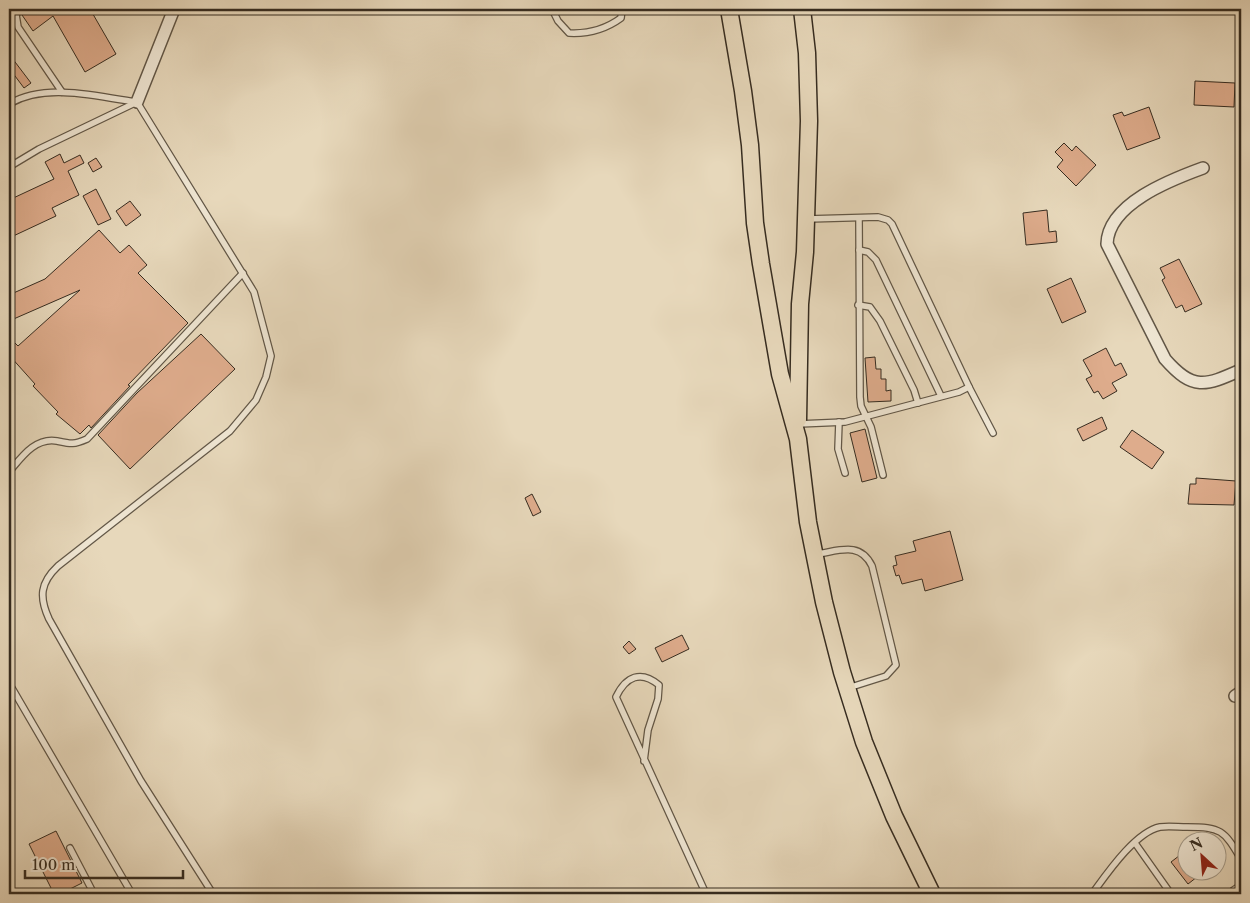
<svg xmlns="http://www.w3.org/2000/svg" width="1250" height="903" viewBox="0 0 1250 903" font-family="'Libre Caslon Text',serif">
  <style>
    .building { fill: #deac8c; stroke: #362c20 }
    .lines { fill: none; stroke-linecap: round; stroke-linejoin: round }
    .service-casing { stroke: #625747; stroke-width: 8 }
    .minor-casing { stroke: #625747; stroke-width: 14 }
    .tertiary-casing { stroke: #625747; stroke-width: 16 }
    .primary-casing { stroke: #362c20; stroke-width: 19 }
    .service { stroke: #efe6d3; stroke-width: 5.5 }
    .minor { stroke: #efe6d3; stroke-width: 11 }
    .tertiary { stroke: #efe6d3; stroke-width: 14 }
    .primary { stroke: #e7d8bb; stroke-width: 16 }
  </style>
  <rect width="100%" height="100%" fill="#e7d8bb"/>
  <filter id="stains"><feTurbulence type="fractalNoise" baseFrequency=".004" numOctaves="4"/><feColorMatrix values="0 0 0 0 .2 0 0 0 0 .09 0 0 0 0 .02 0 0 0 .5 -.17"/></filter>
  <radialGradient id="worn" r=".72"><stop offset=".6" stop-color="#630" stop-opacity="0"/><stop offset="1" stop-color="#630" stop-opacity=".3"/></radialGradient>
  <!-- building -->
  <g class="building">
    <polygon points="30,9 90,9 116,54 85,72 53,16 33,31 22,15"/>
    <polygon points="9,54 31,83 24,88 9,68"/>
    <polygon points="1195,81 1235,83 1234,107 1194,105"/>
    <polygon points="1149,107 1160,138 1127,150 1113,115 1122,112 1124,116"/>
    <polygon points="1064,143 1072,151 1076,146 1096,165 1076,186 1057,167 1063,160 1055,152"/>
    <polygon points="60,154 64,163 80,155 84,163 68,171 79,195 52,208 56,216 9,238 9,200 54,179 45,162"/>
    <polygon points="96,158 102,167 93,172 88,163"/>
    <polygon points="96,189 111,219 98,225 83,196"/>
    <polygon points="130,201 141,215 126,226 116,211"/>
    <polygon points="1047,210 1049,232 1056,231 1057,242 1026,245 1023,213"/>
    <polygon points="99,230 120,253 129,245 147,265 138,273 188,323 128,385 130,386 91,428 89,425 80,434 56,414 58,412 33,386 35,384 9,355 9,349 15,343 18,346 80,290 9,321 9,295 45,279"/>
    <polygon points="1179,259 1202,304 1185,312 1182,305 1176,308 1162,280 1165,278 1160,268"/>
    <polygon points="1071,278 1086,312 1062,323 1047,289"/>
    <polygon points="201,334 235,369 130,469 98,435 137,393"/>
    <polygon points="1106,348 1115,366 1121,363 1127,375 1112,383 1117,391 1103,399 1098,391 1094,393 1086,379 1092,376 1083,360"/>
    <polygon points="875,357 876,369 881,369 881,379 886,379 886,391 891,390 891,401 868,402 865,358"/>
    <polygon points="1102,417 1107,429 1083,441 1077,429"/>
    <polygon points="865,429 877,478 862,482 850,433"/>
    <polygon points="1132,430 1164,452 1152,469 1120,447"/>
    <polygon points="1196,478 1236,481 1234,505 1188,504 1190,484 1196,484"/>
    <polygon points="532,494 541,512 533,516 525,498"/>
    <polygon points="950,531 963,580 925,591 922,579 902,584 899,575 896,576 893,566 897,565 895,556 916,551 913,541"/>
    <polygon points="682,635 689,649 662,662 655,648"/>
    <polygon points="629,641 636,649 629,654 623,647"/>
    <polygon points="56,831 82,883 60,894 54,894 29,844"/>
    <polygon points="1188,849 1188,870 1206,870 1188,884 1171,862"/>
  </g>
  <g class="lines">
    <!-- service casing -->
    <g class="service-casing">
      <g id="service">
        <polyline points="20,9 16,15 18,27 62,92"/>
        <path d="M552 9 558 21 569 33C588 34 606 29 621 18L622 9"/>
        <path d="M137 102 254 292 271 356 266 377 256 400 230 431 58 566C40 583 39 597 49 619L141 781 213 894"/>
        <path d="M9 104C47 82 96 97 137 102"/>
        <polyline points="9,167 39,149 137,102"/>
        <polyline points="859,218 860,397 861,406 871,427 883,475"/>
        <polyline points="807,219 878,217 888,220 892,224 969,387"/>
        <polyline points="859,250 868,252 876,260 941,396"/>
        <polyline points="858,305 870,307 880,321 914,390 918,403"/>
        <polyline points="839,422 838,449 845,473"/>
        <polyline points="798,424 845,422 959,392 969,387 993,433"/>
        <path d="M9 472C21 458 35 437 57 441 71 444 73 445 87 439L243 273"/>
        <path d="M817 554C839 551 860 541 872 566L896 665 886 676 848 688"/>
        <polyline points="9,683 132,894"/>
        <path d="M644 761 648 730 658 699 659 685C641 670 626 676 616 697L706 894"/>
        <polyline points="1135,843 1171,894"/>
        <polyline points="70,848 94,894"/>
        <path d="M1092 894C1106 875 1135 832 1160 827 1168 826 1178 827 1187 827 1221 827 1224 830 1241 859"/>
      </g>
    </g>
    <!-- minor casing -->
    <g class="minor-casing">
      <g id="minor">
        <polyline points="137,102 174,9"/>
        <path d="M1203 168C1170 180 1108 204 1107 244L1165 359C1193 391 1205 386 1241 370"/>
        <polyline points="1235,696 1241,692"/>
      </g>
    </g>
    <!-- tertiary casing -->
    <g class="tertiary-casing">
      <polyline id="tertiary" points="1235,894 1241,890"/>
    </g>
    <!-- primary casing -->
    <g class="primary-casing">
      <g id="primary">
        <polyline points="729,9 743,91 750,145 755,223 761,264 780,374 798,439 808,522 824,602 842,672 864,742 894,816 932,894"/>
        <polyline points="798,420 800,304 805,252 809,121 807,53 802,9"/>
      </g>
    </g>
    <!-- service -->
    <use href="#service" class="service"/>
    <!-- minor -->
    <use href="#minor" class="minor"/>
    <!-- tertiary -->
    <use href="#tertiary" class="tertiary"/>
    <!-- primary -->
    <use href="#primary" class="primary"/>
  </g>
  <!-- margin -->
  <rect width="1250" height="903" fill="none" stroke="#e7d8bb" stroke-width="30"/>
  <rect x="10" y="10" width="1230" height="883" fill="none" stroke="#362c20" stroke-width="2.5"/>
  <rect x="15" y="15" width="1220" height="873" fill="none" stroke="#362c20"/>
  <!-- north arrow -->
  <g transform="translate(1202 856) rotate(334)"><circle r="24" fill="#efe6d3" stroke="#a59c8b"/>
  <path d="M0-4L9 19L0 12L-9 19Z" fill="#8f2418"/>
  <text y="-8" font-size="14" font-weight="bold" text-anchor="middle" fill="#362c20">N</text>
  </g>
  <!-- scale -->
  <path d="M25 870v8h158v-8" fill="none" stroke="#362c20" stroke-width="2.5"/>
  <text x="32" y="870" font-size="15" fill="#362c20" stroke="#efe6d3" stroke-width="4" paint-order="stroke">100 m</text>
  <rect width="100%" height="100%" filter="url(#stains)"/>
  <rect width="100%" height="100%" fill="url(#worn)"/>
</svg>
